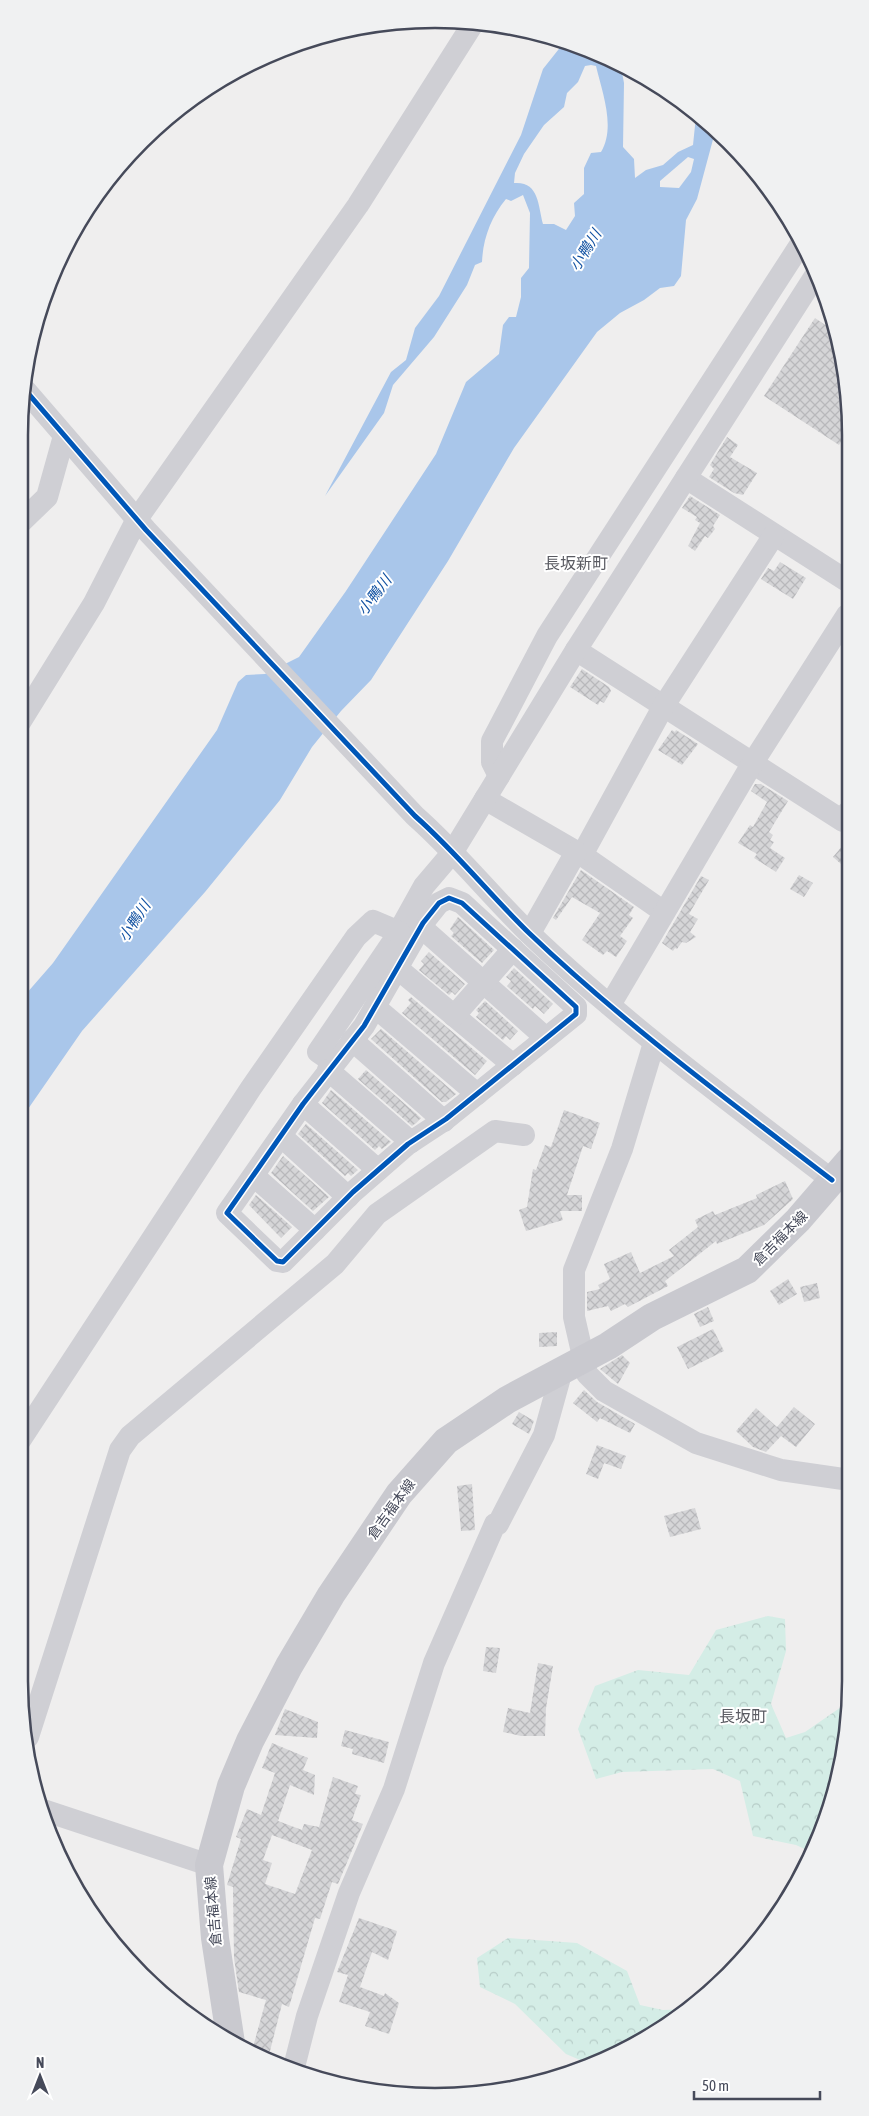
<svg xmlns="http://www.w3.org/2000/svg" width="869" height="2116" viewBox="0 0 869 2116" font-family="'Asap Condensed','Noto Sans JP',sans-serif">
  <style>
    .forest { fill: url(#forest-crowns) }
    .water { fill: #a9c6ea; fill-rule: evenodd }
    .building { fill: url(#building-cross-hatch); fill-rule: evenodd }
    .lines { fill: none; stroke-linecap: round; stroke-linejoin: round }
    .minor { stroke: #cfcfd4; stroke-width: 22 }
    .major { stroke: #c9c9cf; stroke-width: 28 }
    .cycleway-casing { stroke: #fff; stroke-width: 8 }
    .cycleway { stroke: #0057b8; stroke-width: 5 }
    .labels { text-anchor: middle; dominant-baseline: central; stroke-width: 4; stroke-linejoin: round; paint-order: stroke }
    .street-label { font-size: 14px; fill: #464a5a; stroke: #fff }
    .water-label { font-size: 15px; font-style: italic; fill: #1252a2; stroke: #fff }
    .quarter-label { font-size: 16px; fill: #5a5b62; stroke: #fff }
    .rim { fill: none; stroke: #464a5a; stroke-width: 2.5 }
  </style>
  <defs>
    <pattern id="forest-crowns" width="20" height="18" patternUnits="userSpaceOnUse" patternTransform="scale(1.25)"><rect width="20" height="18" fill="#d4ede6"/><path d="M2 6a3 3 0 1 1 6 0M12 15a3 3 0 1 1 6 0" fill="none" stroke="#b7cdc8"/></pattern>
    <pattern id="building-cross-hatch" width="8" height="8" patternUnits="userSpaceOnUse" patternTransform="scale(1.25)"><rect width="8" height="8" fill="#d5d5d7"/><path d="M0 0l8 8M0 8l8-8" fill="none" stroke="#b8b8bb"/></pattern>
  </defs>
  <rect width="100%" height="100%" fill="#efeeee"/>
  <!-- forest -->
  <g class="forest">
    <polygon points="768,1616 785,1619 786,1651 771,1704 786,1738 805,1732 847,1703 828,1815 809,1851 796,1845 753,1836 740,1781 713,1769 622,1772 596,1779 578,1729 595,1686 638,1670 689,1675 716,1630"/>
    <polygon points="508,1938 577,1943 627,1971 640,2005 663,2010 688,2009 643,2041 587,2063 566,2054 515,2004 480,1987 477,1958"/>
  </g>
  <!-- water -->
  <path class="water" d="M566 40 621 67 624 83 623 147 634 159 635 178 646 170 663 165 678 152 693 145 696 116 715 132 697 199 686 220 681 276 674 286 660 288 644 300 620 313 597 332 514 448 448 561 371 680 341 711 312 747 280 800 205 892 82 1031 19 1122V1002L53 963 217 730 238 682 246 675 265 674 299 657 346 591 436 454 466 382 499 354 503 325 509 317H516L521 297V278L529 268 530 213 523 195 511 201 506 199C491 217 483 239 482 262L475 265 467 285 434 337 393 385 384 413 325 496 391 372 406 360 415 328 439 296 521 135 543 69ZM591 65 596 66C602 92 616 127 601 152L591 153 584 168V194L574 203 575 216 566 230 554 224H543C538 205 539 181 514 183L515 173 524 154 544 125 564 107 567 93 578 82 585 66ZM688 157 694 159 691 172 679 188 660 187V181Z"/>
  <!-- building -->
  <g class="building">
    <polygon points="815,318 831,329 847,380 847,432 839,445 764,396"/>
    <polygon points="727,437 738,445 730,457 757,473 743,495 734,493 709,477 714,469 710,465"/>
    <polygon points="690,496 720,515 713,526 715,529 708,538 705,536 695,551 688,546 700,523 695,520 697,517 682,508"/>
    <polygon points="780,562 806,578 793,599 761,579 768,568 774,571"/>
    <polygon points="582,669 609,687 611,691 604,703 600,701 598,705 570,687"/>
    <polygon points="672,730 675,732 676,730 698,744 682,765 658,750"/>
    <polygon points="755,784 761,784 788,801 769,832 773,835 770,840 774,842 770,848 785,858 776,872 754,858 757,854 738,843 750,825 753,827 767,802 751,791"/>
    <polygon points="848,839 848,870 833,857"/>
    <polygon points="581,870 634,907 629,915 633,918 620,936 627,941 616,957 607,951 603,955 582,940 600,913 572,897 556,920 553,918"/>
    <polygon points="799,875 813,883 804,897 790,889"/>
    <polygon points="701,876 709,880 689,914 698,919 690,932 696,937 686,943 682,942 677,949 675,948 673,951 662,943"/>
    <polygon points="458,917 494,950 482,963 451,936 454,933 450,929"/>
    <polygon points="429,952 465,984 455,995 452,992 449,995 419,970 424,964 421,961"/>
    <polygon points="514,968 553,1004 544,1014 535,1006 533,1009 507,986 511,981 506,977"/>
    <polygon points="411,997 487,1061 475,1075 402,1013 411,1003 408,1000"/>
    <polygon points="485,1001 518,1031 510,1040 506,1036 503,1040 476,1017 479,1013 476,1010"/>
    <polygon points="381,1029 456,1094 446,1102 442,1102 371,1039"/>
    <polygon points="366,1070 421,1118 416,1123 412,1126 358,1079"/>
    <polygon points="331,1090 391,1142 382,1149 379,1146 375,1150 322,1103"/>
    <polygon points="564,1110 600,1123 591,1149 583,1146 567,1195 582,1195 582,1211 560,1211 563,1220 526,1231 519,1210 527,1207 533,1169 536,1170 545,1145 551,1147"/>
    <polygon points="306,1124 358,1170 351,1176 348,1173 345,1176 298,1134"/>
    <polygon points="283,1156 329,1197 313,1211 271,1173"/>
    <polygon points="785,1181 793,1199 764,1225 717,1244 716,1241 665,1281 668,1286 628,1307 625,1304 611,1311 608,1306 587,1311 587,1292 600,1289 598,1285 610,1279 604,1264 631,1252 640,1273 674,1256 669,1250 698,1227 695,1220 713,1211 715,1215 757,1198 756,1195"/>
    <polygon points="256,1195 292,1227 281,1238 249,1205"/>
    <polygon points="788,1279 797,1294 779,1305 770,1291"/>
    <polygon points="817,1283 820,1298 804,1302 800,1287"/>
    <polygon points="708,1307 714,1321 700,1327 694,1314"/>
    <polygon points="713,1329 724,1351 688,1369 677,1347"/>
    <polygon points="557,1332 557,1346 539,1347 539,1333"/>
    <polygon points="622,1355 630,1363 618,1384 600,1369"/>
    <polygon points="584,1390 597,1402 635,1424 630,1433 600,1418 597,1422 573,1403"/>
    <polygon points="794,1407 815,1424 796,1447 781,1436 766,1452 753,1447 736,1431 756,1408 777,1427"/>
    <polygon points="519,1412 534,1421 529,1434 512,1424"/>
    <polygon points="597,1445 626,1456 621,1469 604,1463 598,1479 586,1474"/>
    <polygon points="472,1484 475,1530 461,1531 457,1486"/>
    <polygon points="695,1508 701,1529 670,1537 664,1516"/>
    <polygon points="486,1647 500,1648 496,1673 483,1671"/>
    <polygon points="538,1663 553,1666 546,1708 545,1736 521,1736 503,1732 508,1708 530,1713"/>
    <polygon points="285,1709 318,1722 317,1738 275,1735"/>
    <polygon points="345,1730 389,1742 384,1763 352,1754 353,1749 341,1746"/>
    <path d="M272 1743 308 1758 303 1770 315 1775 314 1795 290 1785 278 1821 302 1830 304 1824 319 1827 333 1777 358 1786 355 1794 361 1795 352 1820 363 1824 338 1884 332 1882 320 1919 315 1918 289 2007 282 2004 270 2051 253 2047 266 2000 239 1992 234 1958 233 1887 227 1885 241 1839 236 1837 247 1809 261 1815 275 1773 262 1768ZM272 1835 312 1850 295 1894 265 1884 272 1863 263 1860Z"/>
    <polygon points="359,1918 397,1931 388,1960 372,1952 360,1987 384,1996 385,1993 399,2003 389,2034 365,2026 370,2012 339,2002 348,1975 337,1972"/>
  </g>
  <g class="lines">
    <!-- minor -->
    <g class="minor">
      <path d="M26 391 146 530 415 816C456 852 490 895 529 933 623 1023 729 1101 832 1180"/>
      <polyline points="686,478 847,581"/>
      <polyline points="19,524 47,497 64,436"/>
      <polyline points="576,650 843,821 848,812"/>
      <polyline points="19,724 94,603 137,519 358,205 474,22"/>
      <polyline points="499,776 492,762 492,741 547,636 802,242"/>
      <polyline points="485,799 582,855 664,912"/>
      <polyline points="582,855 663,707 774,535"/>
      <polygon points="449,898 462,903 576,1007 576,1014 446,1119 408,1144 353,1192 283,1262 277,1261 227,1213 303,1104 364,1026 423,923 439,903"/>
      <polyline points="421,927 546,1038"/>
      <polyline points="530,933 576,852"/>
      <polyline points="397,968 513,1065"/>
      <polyline points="610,1005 752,764 847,615"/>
      <polyline points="375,1007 477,1094"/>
      <polyline points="454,1016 513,949"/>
      <polyline points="352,1040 444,1121"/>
      <polyline points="654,1043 622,1149 574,1270 574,1317 587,1374 604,1391 696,1443 781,1470 850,1480"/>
      <polyline points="334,1063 318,1052 394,940 424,886 452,853 576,650 815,276"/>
      <polyline points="328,1070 411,1142"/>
      <polyline points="303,1104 378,1170"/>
      <polyline points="281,1136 348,1197"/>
      <polyline points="254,1176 315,1230"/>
      <polyline points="19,1442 251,1088 356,937 373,921 399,932"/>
      <polyline points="28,1737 120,1450 130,1436 335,1264 377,1214 495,1131 524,1135"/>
      <polyline points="40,1809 209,1865"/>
      <polyline points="293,2071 307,2016 349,1893 394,1789 434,1663 495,1524 498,1524 544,1435 562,1370"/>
    </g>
    <!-- major -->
    <polyline class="major" points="231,2043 215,1938 209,1865 231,1786 250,1741 289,1666 331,1595 399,1494 446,1441 507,1400 608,1346 652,1317 747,1270 798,1220 849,1161"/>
    <!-- cycleway casing -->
    <g class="cycleway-casing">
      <g id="cycleway">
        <path d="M26 391 146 530 415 816C456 852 490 895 529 933 623 1023 729 1101 832 1180"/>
        <polygon points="449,898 462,903 576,1007 576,1014 446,1119 408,1144 353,1192 283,1262 277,1261 227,1213 303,1104 364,1026 423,923 439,903"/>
      </g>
    </g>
    <!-- cycleway -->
    <use href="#cycleway" class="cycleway"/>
  </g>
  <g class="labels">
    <!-- street labels -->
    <g class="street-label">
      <text transform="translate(780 1238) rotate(-45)">倉吉福本線</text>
      <text transform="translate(391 1509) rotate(-54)">倉吉福本線</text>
      <text transform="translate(213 1911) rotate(-95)">倉吉福本線</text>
    </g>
    <!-- water labels -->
    <g class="water-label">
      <text transform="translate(585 250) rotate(-58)">小鴨川</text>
      <text transform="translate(374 595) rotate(-53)">小鴨川</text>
      <text transform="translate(134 921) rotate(-57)">小鴨川</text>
    </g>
    <!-- quarter labels -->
    <g class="quarter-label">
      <text x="576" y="563">長坂新町</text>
      <text x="743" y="1716">長坂町</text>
    </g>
  </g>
  <!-- crop -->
  <path d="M0 0H869V2116H0ZM435 28H435A407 407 0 0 1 842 435V1681A407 407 0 0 1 435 2088H435A407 407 0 0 1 28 1681V435A407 407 0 0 1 435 28Z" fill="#f0f1f2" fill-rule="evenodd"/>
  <path class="rim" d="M435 28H435A407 407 0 0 1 842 435V1681A407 407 0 0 1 435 2088H435A407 407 0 0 1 28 1681V435A407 407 0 0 1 435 28Z"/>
  <!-- north arrow -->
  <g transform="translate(40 2076)" stroke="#ffffff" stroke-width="4" paint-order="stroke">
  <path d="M0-4L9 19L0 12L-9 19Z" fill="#464a5a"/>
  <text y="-8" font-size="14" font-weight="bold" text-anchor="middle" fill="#464a5a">N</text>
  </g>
  <!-- scale -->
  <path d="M694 2091v8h126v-8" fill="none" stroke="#464a5a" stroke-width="2.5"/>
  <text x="702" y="2091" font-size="15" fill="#464a5a" stroke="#ffffff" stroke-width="4" paint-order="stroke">50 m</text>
</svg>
